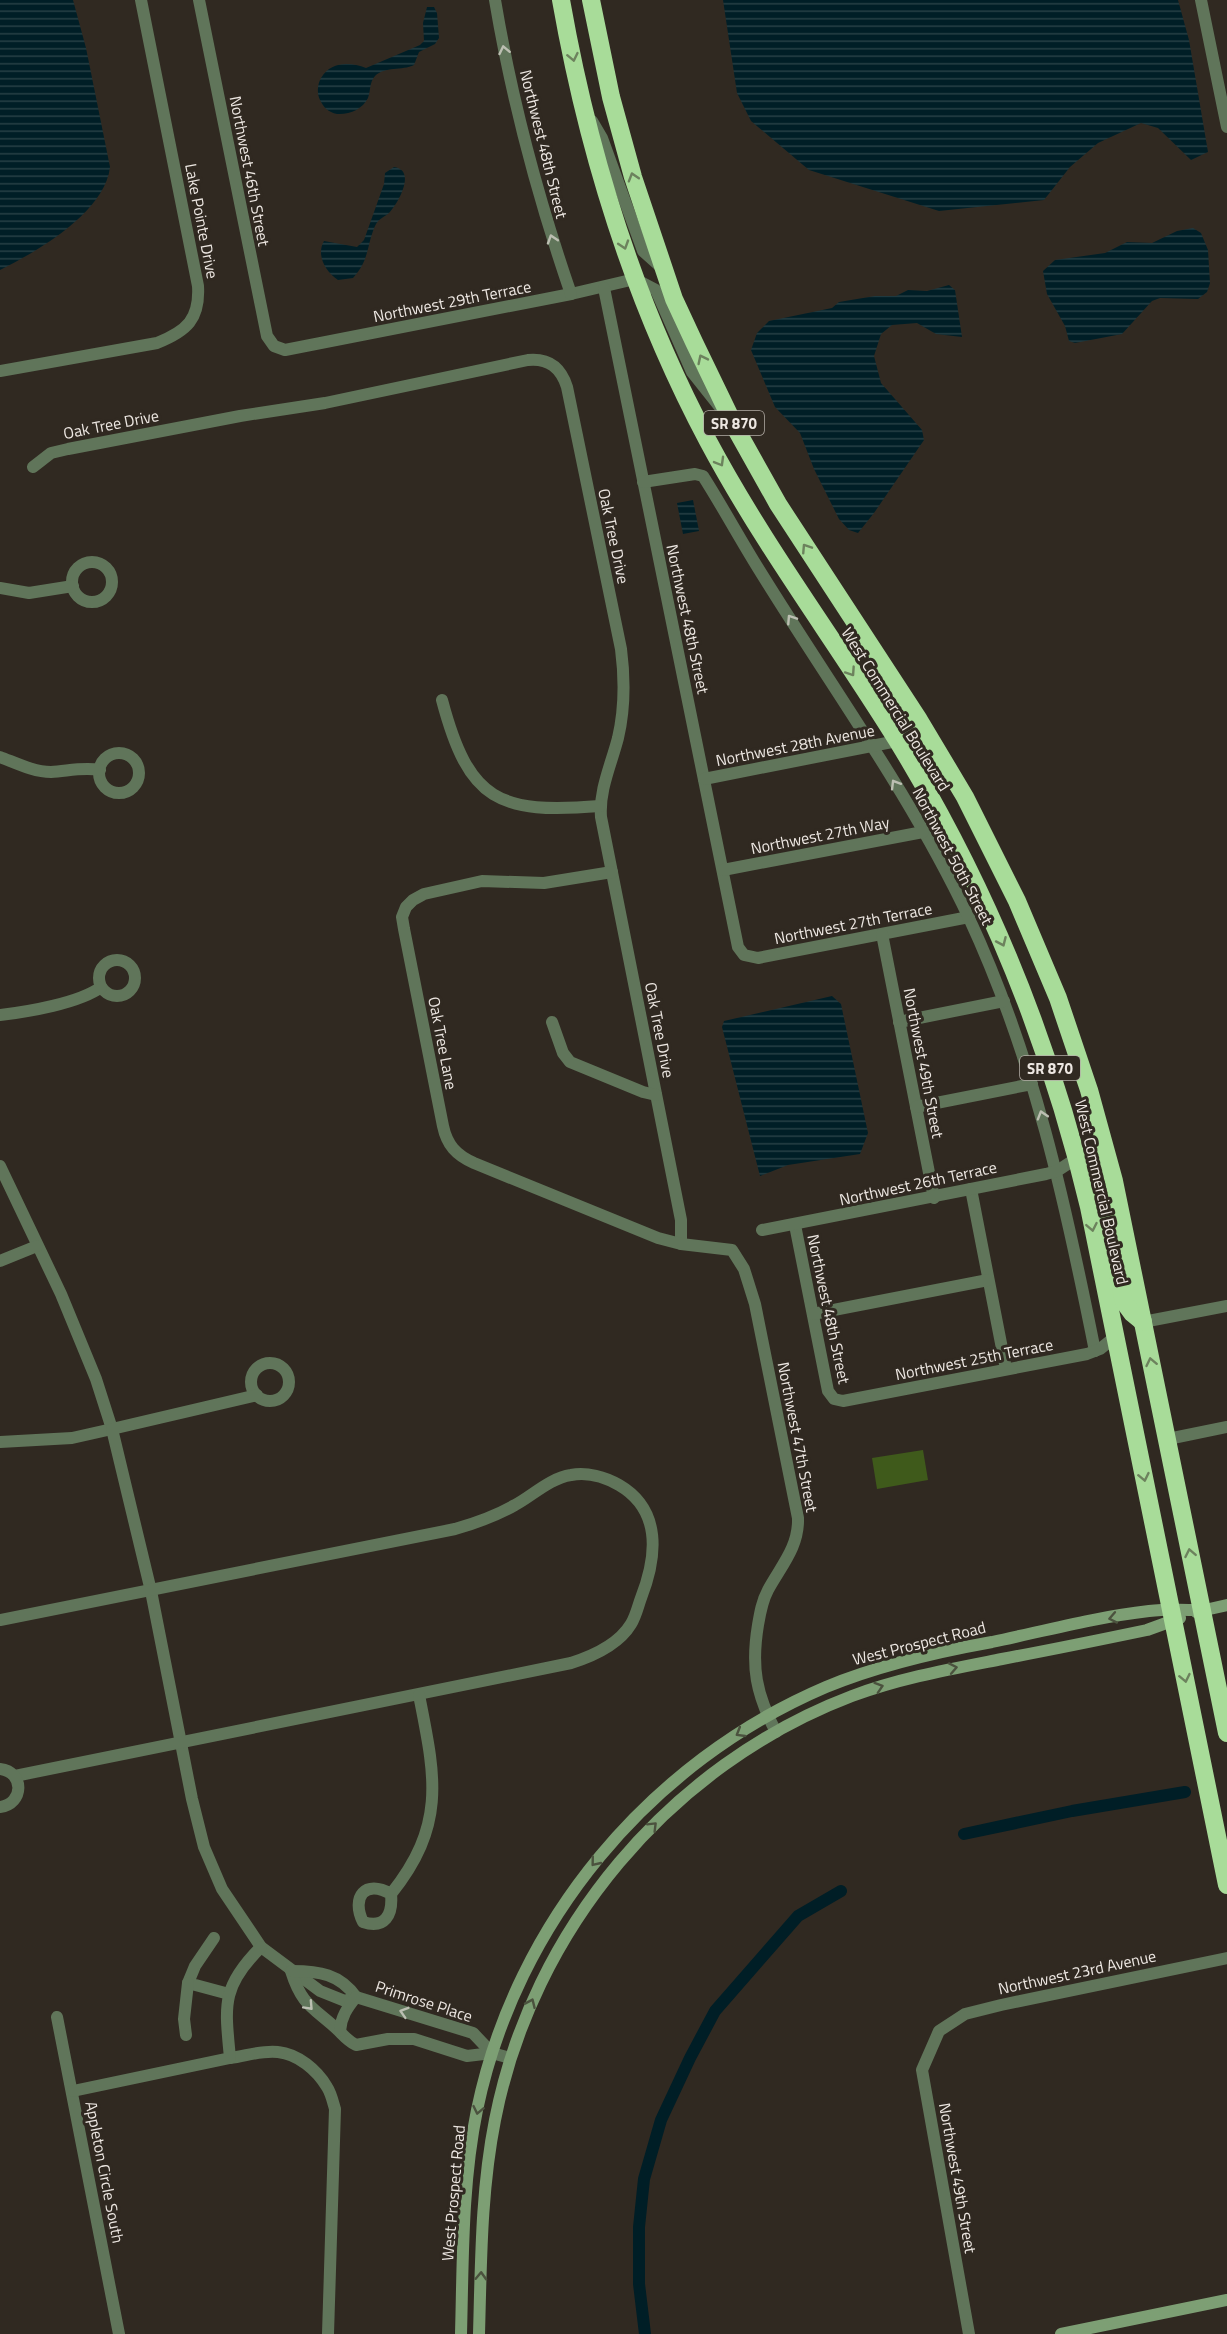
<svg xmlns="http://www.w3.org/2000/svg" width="1227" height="2334" viewBox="0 0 1227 2334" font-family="'Titillium Web',sans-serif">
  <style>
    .park { fill: #3f5a1b }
    .water { fill: url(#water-rules) }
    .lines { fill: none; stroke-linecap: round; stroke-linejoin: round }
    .canal { stroke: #001e26; stroke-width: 12 }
    .street { stroke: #60755a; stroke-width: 12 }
    .secondary { stroke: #7d9f74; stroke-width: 12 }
    .highway { stroke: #a8dc99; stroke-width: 18 }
    .oneway { stroke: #bcbfb2 }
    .oneway2 { stroke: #6c825d }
    .oneway3 { stroke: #4b523e }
    .labels { text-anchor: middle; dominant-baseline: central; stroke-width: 6; stroke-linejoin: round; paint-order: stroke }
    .shield { fill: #302921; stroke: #b4aea8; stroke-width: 1.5 }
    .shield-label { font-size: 15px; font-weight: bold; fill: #ede7e2 }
    .street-label { font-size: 16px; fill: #ede7e2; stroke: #302921 }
  </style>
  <defs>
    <pattern id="water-rules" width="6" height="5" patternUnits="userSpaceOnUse" patternTransform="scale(1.5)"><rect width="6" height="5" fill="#001e26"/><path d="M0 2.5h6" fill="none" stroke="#263f45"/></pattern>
  </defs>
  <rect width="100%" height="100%" fill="#302921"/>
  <!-- park -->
  <polygon class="park" points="923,1450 928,1480 877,1489 872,1458"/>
  <!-- water -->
  <g class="water">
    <path d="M0 0H73L86 48 110 167C105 212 38 251 0 270Z"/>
    <polygon points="723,0 1178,0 1189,40 1208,152 1191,160 1158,128 1141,123 1098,143 1070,167 1044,200 939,211 809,170 751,121 737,93"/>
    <path d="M427 7H434L437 13 439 38 435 44 419 52 414 65C402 71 385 66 375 76 369 83 371 90 368 98 363 109 349 115 337 114 328 112 324 108 320 100 317 94 317 85 321 78 331 61 350 62 366 68L420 45 424 41 423 23Z"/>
    <path d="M394 167C417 170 398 204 389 213 383 218 379 218 375 226 366 247 370 259 353 278L338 280C325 271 316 255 324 241L357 247 364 240 384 184 385 173Z"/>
    <polygon points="1193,228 1201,233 1208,250 1210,283 1207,292 1198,299 1160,298 1152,301 1122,334 1075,343 1069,341 1065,326 1047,294 1043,271 1055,260 1105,253 1127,242 1152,243 1177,231"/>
    <polygon points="949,285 955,290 962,337 936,334 917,323 892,325 881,334 874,356 881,383 922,430 924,440 874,513 858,533 849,530 839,519 814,469 800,433 775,407 751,350 757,333 769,321 832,308 839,302 875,296 896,296 908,290 927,291"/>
    <polygon points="693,500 699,531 683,534 677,503"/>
    <polygon points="832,996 841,1004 868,1133 860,1154 788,1165 760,1176 722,1027 724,1021"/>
  </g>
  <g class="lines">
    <!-- canal -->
    <g class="canal">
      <polyline points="964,1834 1072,1811 1185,1792"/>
      <polyline points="645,2334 639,2284 639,2227 644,2179 661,2120 690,2058 715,2011 798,1916 841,1891"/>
    </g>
    <!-- street -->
    <g class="street">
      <polyline points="199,0 267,336 274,346 285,350 571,294 635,279 656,290 692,372 719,406"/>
      <path d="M495 0C512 101 538 198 571 294"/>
      <polyline points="1201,0 1227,127"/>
      <polyline points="592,121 602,138 643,251 662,268"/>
      <polyline points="604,288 738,947 744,955 758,958 969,917"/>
      <path d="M0 371 157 343C187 331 200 319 198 286L141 0"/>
      <path d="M33 467 51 453 68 449 240 416 325 403 528 360C549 358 561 368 567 387L621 649C625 680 625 708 618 738 611 765 599 790 601 817L681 1220V1244"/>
      <path d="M643 482 695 474 703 476C724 509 742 543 763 576 833 689 912 797 969 918 1034 1058 1065 1201 1095 1351"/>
      <circle cx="92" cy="582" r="20"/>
      <polyline points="0,588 29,593 73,586"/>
      <path d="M442 700C469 802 499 814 600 806"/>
      <circle cx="119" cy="773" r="20"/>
      <path d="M0 757C16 763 34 772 51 772 68 771 83 767 100 770"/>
      <polyline points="704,779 897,741 919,720"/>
      <polyline points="723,870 923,832"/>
      <path d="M612 872 544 883 482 881 424 894 413 900 406 907 402 917 404 929 443 1126C447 1145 456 1155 474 1163L658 1238 681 1244 732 1250 744 1269 755 1304 798 1518C799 1547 781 1566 768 1590 762 1601 760 1613 758 1625 751 1667 756 1694 776 1732"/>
      <polyline points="882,934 934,1198"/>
      <circle cx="117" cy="978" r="18"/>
      <path d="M0 1015C27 1012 80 1003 101 987"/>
      <polyline points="552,1022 563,1053 570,1062 643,1092 656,1095"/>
      <polyline points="899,1022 1004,1001"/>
      <polyline points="916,1107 1032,1084"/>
      <polyline points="0,1166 61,1294 96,1379 112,1429 72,1438 0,1442"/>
      <polyline points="971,1189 1006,1369"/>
      <polyline points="795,1225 828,1391 834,1399 843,1401 1087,1354 1100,1349 1115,1337"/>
      <polyline points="762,1230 1046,1174 1057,1171 1077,1158"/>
      <polyline points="0,1261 37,1246"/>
      <polyline points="813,1314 988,1280"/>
      <polyline points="1143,1322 1227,1306"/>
      <circle cx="270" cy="1382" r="19"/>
      <polyline points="257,1395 112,1429 151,1591 192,1799 204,1847 222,1889 261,1947 320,1991 345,2001 356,1997"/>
      <polyline points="1168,1439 1227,1427"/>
      <path d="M0 1620 455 1529C476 1523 496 1516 515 1505 532 1496 550 1478 571 1475 587 1472 605 1477 619 1485 662 1510 657 1557 641 1598 638 1606 636 1616 631 1624 619 1644 593 1656 571 1663L15 1776"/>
      <path d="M0 1769C25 1772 24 1804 0 1807"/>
      <path d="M391 1894C393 1915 385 1929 363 1922 351 1897 365 1879 391 1894 447 1824 435 1776 419 1695"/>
      <polyline points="214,1938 195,1966 188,1983 229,1994"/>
      <path d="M291 1971C302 2006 313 2007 338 2030 344 2036 348 2041 356 2045L388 2039H414L467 2056 492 2053 510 2058"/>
      <path d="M292 1971C319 1971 340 1974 356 1997"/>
      <polyline points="356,1997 473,2033 492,2053"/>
      <polyline points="57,2017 119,2334"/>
      <path d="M340 2031C341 2017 347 2008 356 1997"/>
      <polyline points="186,2035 184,2019 188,1983"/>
      <path d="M230 2058C246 2056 262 2050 278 2052 298 2054 317 2070 327 2087 331 2093 333 2102 335 2109L328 2334"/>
      <path d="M73 2091 230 2058C225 2005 221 1987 261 1947"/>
      <polyline points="969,2334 922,2070 939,2031 965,2014 1001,2005 1227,1958"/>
    </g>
    <!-- secondary -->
    <g class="secondary">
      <polyline points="1196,1612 1227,1605"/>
      <path d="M461 2334C463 2259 462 2183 477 2110 516 1922 650 1762 826 1687 879 1665 936 1652 992 1642 1044 1631 1096 1617 1149 1611 1166 1609 1185 1610 1202 1610"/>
      <path d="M479 2334C481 2263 481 2190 495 2120 532 1930 670 1765 852 1696 900 1678 951 1669 1002 1659 1050 1650 1099 1640 1147 1630L1180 1618"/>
      <polyline points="1061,2334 1227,2300"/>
    </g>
    <!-- highway -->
    <g class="highway">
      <path d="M561 0C588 153 635 304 708 441 764 546 835 640 897 740 986 885 1050 1042 1089 1207L1227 1885"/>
      <polyline points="591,0 611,97 633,177 674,299 694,342 736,429 778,504 919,720 965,797 1017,901 1058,998 1089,1090 1114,1181 1227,1733"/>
      <polyline points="1092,1186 1107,1222 1124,1302 1132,1313 1143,1322"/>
    </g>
  </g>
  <!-- one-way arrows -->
  <defs><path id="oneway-chevron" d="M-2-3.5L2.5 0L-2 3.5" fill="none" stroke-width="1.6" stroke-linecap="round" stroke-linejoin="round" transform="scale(1.5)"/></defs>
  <g class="oneway">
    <use href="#oneway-chevron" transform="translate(504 50) rotate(-102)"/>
    <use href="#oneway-chevron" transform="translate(552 239) rotate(-108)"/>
    <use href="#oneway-chevron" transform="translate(791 619) rotate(-123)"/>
    <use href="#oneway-chevron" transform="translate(895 784) rotate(-121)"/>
    <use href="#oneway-chevron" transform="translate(1042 1115) rotate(-107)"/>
    <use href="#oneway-chevron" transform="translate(309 2006) rotate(47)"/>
    <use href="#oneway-chevron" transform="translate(404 2012) rotate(-163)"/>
  </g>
  <g class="oneway2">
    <use href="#oneway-chevron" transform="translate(573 57) rotate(78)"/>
    <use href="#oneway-chevron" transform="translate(633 177) rotate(-107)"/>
    <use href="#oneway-chevron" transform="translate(624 245) rotate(72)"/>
    <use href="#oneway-chevron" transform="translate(702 359) rotate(-116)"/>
    <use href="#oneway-chevron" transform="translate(720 462) rotate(60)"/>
    <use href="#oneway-chevron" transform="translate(806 548) rotate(-123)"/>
    <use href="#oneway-chevron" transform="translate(851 672) rotate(56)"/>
    <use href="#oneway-chevron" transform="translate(1002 942) rotate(66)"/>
    <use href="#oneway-chevron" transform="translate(1092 1227) rotate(79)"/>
    <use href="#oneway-chevron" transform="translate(1151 1362) rotate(-102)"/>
    <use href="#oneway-chevron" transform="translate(1144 1477) rotate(78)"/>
    <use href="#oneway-chevron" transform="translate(1190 1553) rotate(-101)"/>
    <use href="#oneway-chevron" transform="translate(1185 1678) rotate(78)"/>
  </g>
  <g class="oneway3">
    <use href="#oneway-chevron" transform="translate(1113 1618) rotate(169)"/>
    <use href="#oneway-chevron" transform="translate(953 1668) rotate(-11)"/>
    <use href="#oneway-chevron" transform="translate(879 1687) rotate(-18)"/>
    <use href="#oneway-chevron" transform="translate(740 1733) rotate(149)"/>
    <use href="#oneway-chevron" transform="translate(653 1826) rotate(-45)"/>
    <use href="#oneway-chevron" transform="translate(595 1862) rotate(129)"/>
    <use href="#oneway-chevron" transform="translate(531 2003) rotate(-66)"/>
    <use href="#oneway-chevron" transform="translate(478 2110) rotate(102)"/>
    <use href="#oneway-chevron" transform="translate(481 2276) rotate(-88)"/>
  </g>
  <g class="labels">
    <!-- shield labels -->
    <g class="shield">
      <rect x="704" y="411" width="60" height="24" rx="4.5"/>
      <rect x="1020" y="1056" width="60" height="24" rx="4.5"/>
    </g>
    <g class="shield-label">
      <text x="734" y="423">SR 870</text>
      <text x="1050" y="1068">SR 870</text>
    </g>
    <!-- street labels -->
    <g class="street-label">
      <text transform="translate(544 144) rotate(76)">Northwest 48th Street</text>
      <text transform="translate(250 171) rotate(79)">Northwest 46th Street</text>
      <text transform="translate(202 221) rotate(79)">Lake Pointe Drive</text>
      <text transform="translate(452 301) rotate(-11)">Northwest 29th Terrace</text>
      <text transform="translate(111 424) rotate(-11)">Oak Tree Drive</text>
      <text transform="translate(614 536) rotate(78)">Oak Tree Drive</text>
      <text transform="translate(688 619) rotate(78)">Northwest 48th Street</text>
      <text transform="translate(896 709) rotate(58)">West Commercial Boulevard</text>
      <text transform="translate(795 745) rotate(-11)">Northwest 28th Avenue</text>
      <text transform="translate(820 835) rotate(-11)">Northwest 27th Way</text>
      <text transform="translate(953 856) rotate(62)">Northwest 50th Street</text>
      <text transform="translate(853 923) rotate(-11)">Northwest 27th Terrace</text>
      <text transform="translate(660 1030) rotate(79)">Oak Tree Drive</text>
      <text transform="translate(443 1043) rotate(79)">Oak Tree Lane</text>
      <text transform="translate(924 1063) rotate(79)">Northwest 49th Street</text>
      <text transform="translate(918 1183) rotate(-12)">Northwest 26th Terrace</text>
      <text transform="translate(1102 1192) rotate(77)">West Commercial Boulevard</text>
      <text transform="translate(829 1309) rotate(78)">Northwest 48th Street</text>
      <text transform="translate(974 1359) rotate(-11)">Northwest 25th Terrace</text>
      <text transform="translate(798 1437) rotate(79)">Northwest 47th Street</text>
      <text transform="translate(919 1643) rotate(-14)">West Prospect Road</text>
      <text transform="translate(1077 1972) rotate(-12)">Northwest 23rd Avenue</text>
      <text transform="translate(424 2001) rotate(18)">Primrose Place</text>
      <text transform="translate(105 2172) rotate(79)">Appleton Circle South</text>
      <text transform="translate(958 2178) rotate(80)">Northwest 49th Street</text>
      <text transform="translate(453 2193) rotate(-85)">West Prospect Road</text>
    </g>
  </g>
</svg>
